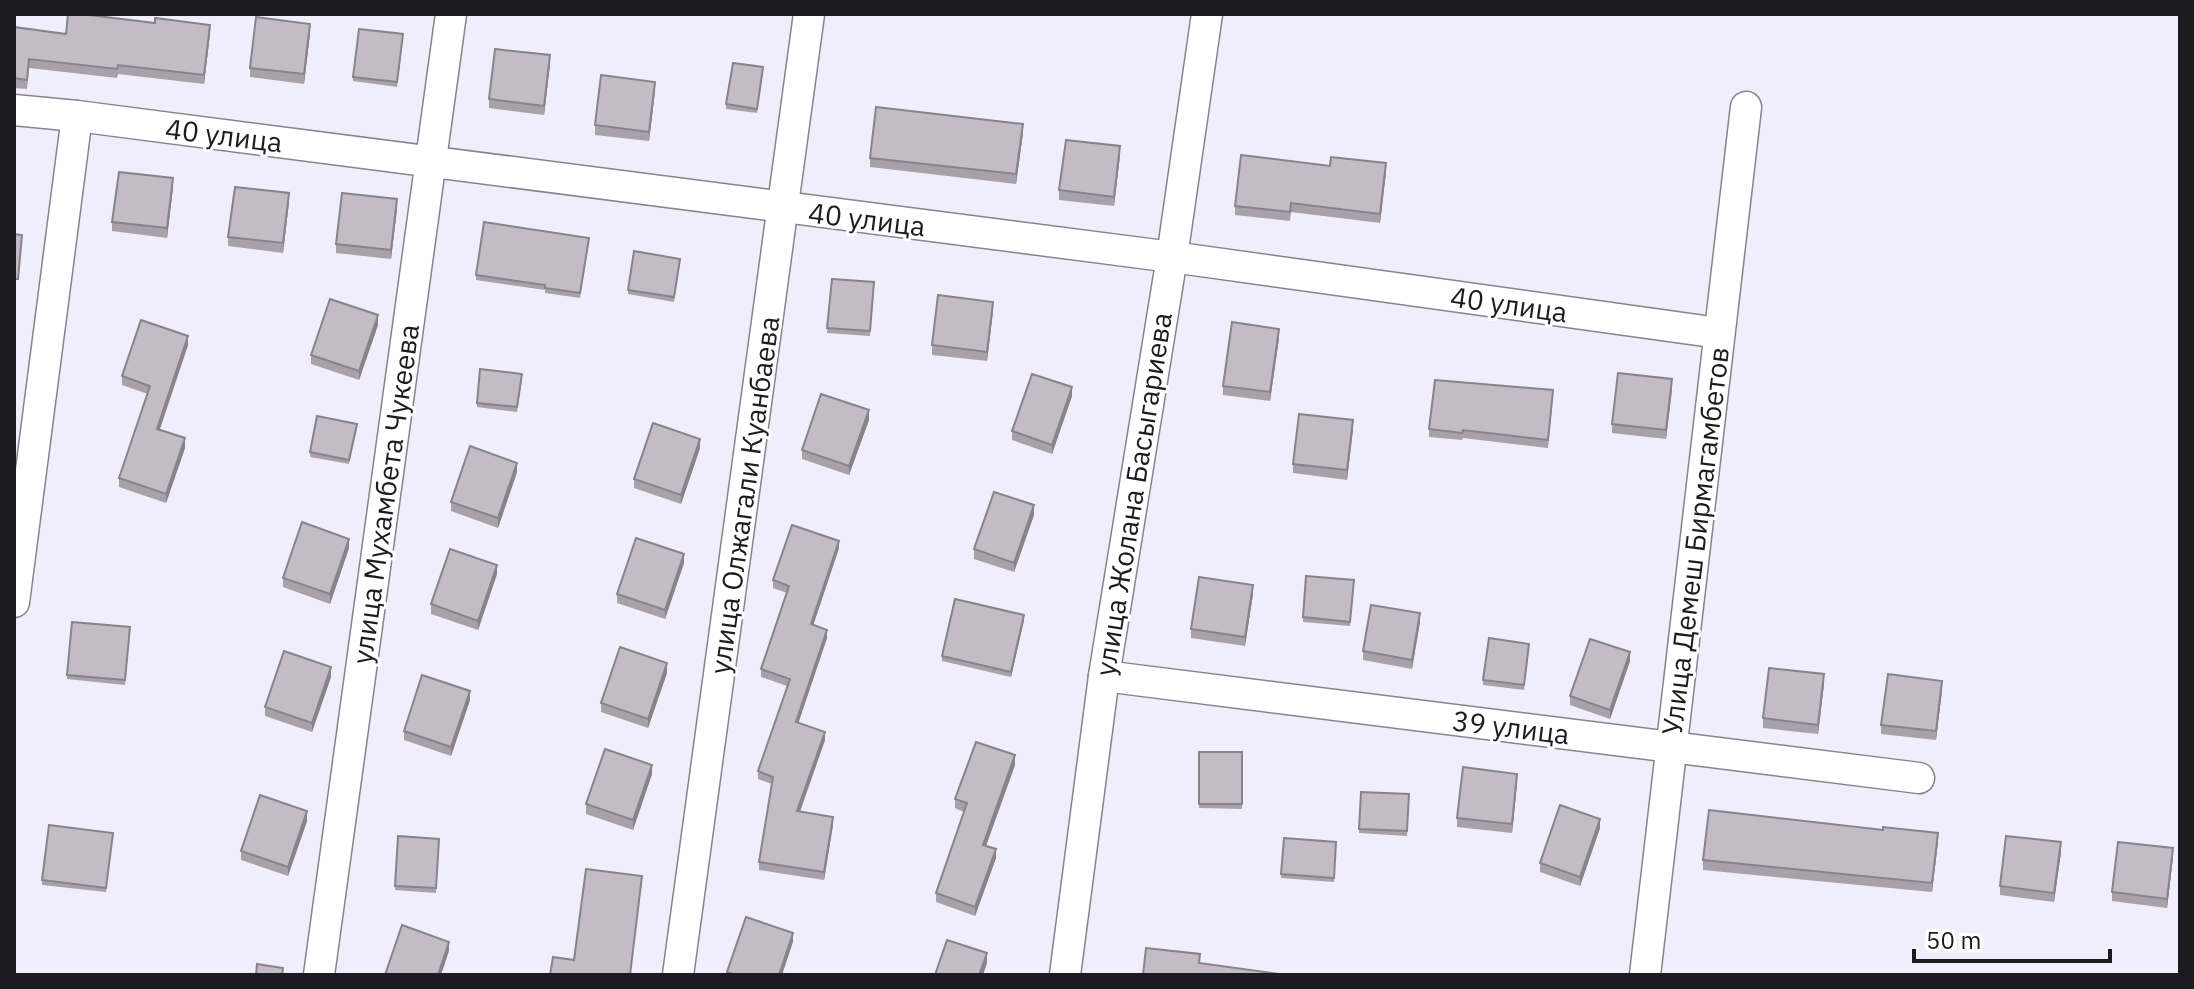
<svg xmlns="http://www.w3.org/2000/svg" width="2194" height="989" viewBox="0 0 2194 989" font-family="'IBM Plex Sans',sans-serif">
  <style>
    .lines { fill: none; stroke-linecap: round; stroke-linejoin: round }
    .minor-casing { stroke: #86838e; stroke-width: 33 }
    .minor { stroke: #fff; stroke-width: 30 }
    .wall { fill: #a8a1a9 }
    .shaded-wall { fill: #88838a }
    .building { fill: #c3bbc5; stroke: #88838a; stroke-width: 2 }
    .labels { text-anchor: middle; dominant-baseline: central; stroke-width: 6; stroke-linejoin: round; paint-order: stroke }
    .street-label { font-size: 28px; fill: #1c1b1f; stroke: #fff }
  </style>
  <rect width="100%" height="100%" fill="#f1eefb"/>
  <g class="lines">
    <!-- minor casing -->
    <g class="minor-casing">
      <g id="minor">
        <polyline points="14,110 77,116 1172,257 1719,333"/>
        <polyline points="14,602 77,116"/>
        <polyline points="1104,676 1919,778"/>
        <polyline points="319,975 451,14"/>
        <polyline points="678,975 809,14"/>
        <polyline points="1065,975 1104,676 1172,257 1207,14"/>
        <polyline points="1645,975 1746,107"/>
      </g>
    </g>
    <!-- minor -->
    <use href="#minor" class="minor"/>
  </g>
  <!-- wall -->
  <g class="wall">
    <polygon points="14,27 66,34 210,34 204,84 118,74 117,78 29,68 27,89 14,88"/>
    <polygon points="310,33 304,84 250,77 250,68"/>
    <polygon points="403,39 397,87 353,81 353,77"/>
    <polygon points="550,64 544,115 489,108 489,99"/>
    <polygon points="763,72 757,113 726,109 726,104"/>
    <polygon points="655,91 649,141 595,135 595,125"/>
    <polygon points="1023,133 1016,184 870,167 870,158"/>
    <polygon points="1120,155 1114,206 1059,200 1059,190"/>
    <polygon points="1386,172 1380,223 1291,212 1290,221 1235,215 1235,206"/>
    <polygon points="173,187 167,238 112,231 112,222"/>
    <polygon points="289,202 283,253 228,246 228,237"/>
    <polygon points="397,209 391,259 336,253 336,244"/>
    <polygon points="589,243 580,298 545,293 545,290 476,280 476,275"/>
    <polygon points="680,263 674,302 628,294 628,290"/>
    <polygon points="832,279 874,282 870,336 827,333"/>
    <polygon points="993,311 987,361 932,355 932,345"/>
    <polygon points="378,325 359,380 311,364 311,355"/>
    <polygon points="1279,338 1270,401 1223,395 1223,386"/>
    <polygon points="188,345 159,430 185,448 166,503 119,487 119,478 148,394 122,385 122,376"/>
    <polygon points="522,379 517,412 477,407 477,403"/>
    <polygon points="1672,389 1666,439 1612,433 1612,424"/>
    <polygon points="1072,396 1052,454 1012,440 1012,431"/>
    <polygon points="1553,397 1548,448 1463,438 1462,440 1429,437 1429,429"/>
    <polygon points="869,420 849,475 802,459 802,450"/>
    <polygon points="357,429 349,464 310,457 310,452"/>
    <polygon points="1353,429 1347,480 1293,473 1293,464"/>
    <polygon points="700,448 681,504 634,488 634,479"/>
    <polygon points="517,472 498,528 451,511 451,502"/>
    <polygon points="1034,515 1014,572 974,559 974,549"/>
    <polygon points="349,548 330,604 283,587 283,578"/>
    <polygon points="839,548 813,625 827,638 798,723 825,740 800,812 833,825 824,880 759,870 759,862 772,784 758,779 758,771 787,686 761,677 761,669 787,593 773,588 773,580"/>
    <polygon points="684,563 665,619 617,603 617,594"/>
    <polygon points="497,574 478,630 431,614 431,604"/>
    <polygon points="1306,576 1354,580 1350,626 1303,622"/>
    <polygon points="1253,594 1245,646 1191,638 1191,629"/>
    <polygon points="1024,620 1011,677 942,661 942,656"/>
    <polygon points="1420,622 1412,669 1363,660 1363,651"/>
    <polygon points="130,632 125,685 67,679 67,675"/>
    <polygon points="1529,648 1524,690 1483,685 1483,680"/>
    <polygon points="1630,661 1610,719 1570,705 1570,696"/>
    <polygon points="667,673 648,728 601,712 601,703"/>
    <polygon points="331,677 312,732 265,716 265,707"/>
    <polygon points="1824,684 1818,734 1763,728 1763,718"/>
    <polygon points="1942,690 1936,740 1881,734 1881,725"/>
    <polygon points="470,700 451,756 404,740 404,731"/>
    <polygon points="1199,752 1242,752 1242,809 1199,808"/>
    <polygon points="1015,765 986,846 996,858 975,916 936,902 936,893 964,812 955,808 955,799"/>
    <polygon points="652,774 633,830 586,814 586,804"/>
    <polygon points="1517,783 1512,833 1457,827 1457,818"/>
    <polygon points="1361,792 1409,794 1407,836 1359,833"/>
    <polygon points="307,821 288,876 241,860 241,851"/>
    <polygon points="1600,828 1580,886 1540,872 1540,863"/>
    <polygon points="113,833 106,892 42,885 42,880"/>
    <polygon points="398,836 439,839 436,893 395,890"/>
    <polygon points="1284,838 1336,842 1334,882 1281,878"/>
    <polygon points="1938,842 1932,892 1703,870 1703,860"/>
    <polygon points="2061,852 2054,902 2000,895 2000,886"/>
    <polygon points="2173,857 2167,908 2112,901 2112,892"/>
  </g>
  <!-- shaded-wall -->
  <g class="shaded-wall">
    <polygon points="310,24 310,33 304,84 304,74"/>
    <polygon points="210,25 210,34 204,84 204,75"/>
    <polygon points="550,55 550,64 544,115 544,106"/>
    <polygon points="655,82 655,91 649,141 649,132"/>
    <polygon points="1023,124 1023,133 1016,184 1016,174"/>
    <polygon points="1120,146 1120,155 1114,206 1114,197"/>
    <polygon points="1386,163 1386,172 1380,223 1380,214"/>
    <polygon points="173,178 173,187 167,238 167,228"/>
    <polygon points="289,193 289,202 283,253 283,243"/>
    <polygon points="397,199 397,209 391,259 391,250"/>
    <polygon points="993,302 993,311 987,361 987,352"/>
    <polygon points="378,315 378,325 359,380 359,371"/>
    <polygon points="1279,329 1279,338 1270,401 1270,392"/>
    <polygon points="188,336 188,345 157,438 157,429"/>
    <polygon points="1672,379 1672,389 1666,439 1666,430"/>
    <polygon points="1072,387 1072,396 1052,454 1052,445"/>
    <polygon points="869,410 869,420 849,475 849,466"/>
    <polygon points="1353,420 1353,429 1347,480 1347,470"/>
    <polygon points="185,438 185,448 166,503 166,494"/>
    <polygon points="700,439 700,448 681,504 681,495"/>
    <polygon points="517,463 517,472 498,528 498,518"/>
    <polygon points="1034,505 1034,515 1014,572 1014,563"/>
    <polygon points="349,539 349,548 330,604 330,594"/>
    <polygon points="839,541 839,548 811,632 811,624"/>
    <polygon points="684,554 684,563 665,619 665,610"/>
    <polygon points="497,565 497,574 478,630 478,621"/>
    <polygon points="1253,585 1253,594 1245,646 1245,637"/>
    <polygon points="1420,613 1420,622 1412,669 1412,660"/>
    <polygon points="1024,615 1024,620 1011,677 1011,672"/>
    <polygon points="827,630 827,638 796,730 796,722"/>
    <polygon points="1630,652 1630,661 1610,719 1610,710"/>
    <polygon points="667,663 667,673 648,728 648,719"/>
    <polygon points="331,667 331,677 312,732 312,723"/>
    <polygon points="1824,674 1824,684 1818,734 1818,725"/>
    <polygon points="1942,681 1942,690 1936,740 1936,731"/>
    <polygon points="470,691 470,700 451,756 451,747"/>
    <polygon points="825,732 825,740 797,819 797,811"/>
    <polygon points="1015,755 1015,765 983,854 983,845"/>
    <polygon points="652,765 652,774 633,830 633,820"/>
    <polygon points="1517,774 1517,783 1512,833 1512,824"/>
    <polygon points="307,811 307,821 288,876 288,867"/>
    <polygon points="833,817 833,825 824,880 824,872"/>
    <polygon points="1600,819 1600,828 1580,886 1580,877"/>
    <polygon points="1938,833 1938,842 1932,892 1932,883"/>
    <polygon points="2061,842 2061,852 2054,902 2054,893"/>
    <polygon points="2173,848 2173,857 2167,908 2167,899"/>
    <polygon points="996,849 996,858 975,916 975,907"/>
    <polygon points="793,933 793,942 782,975 779,975"/>
    <polygon points="449,942 449,951 441,975 438,975"/>
    <polygon points="987,953 987,963 983,975 979,975"/>
  </g>
  <!-- building -->
  <g class="building">
    <polygon points="68,14 81,14 155,23 155,18 210,25 204,75 118,65 117,69 29,59 27,80 14,78 14,27 66,34"/>
    <polygon points="256,17 310,24 304,74 250,68"/>
    <polygon points="359,29 403,34 397,82 353,77"/>
    <polygon points="495,49 550,55 544,106 489,99"/>
    <polygon points="733,63 763,67 757,109 726,104"/>
    <polygon points="601,75 655,82 649,132 595,125"/>
    <polygon points="876,107 1023,124 1016,174 870,158"/>
    <polygon points="1066,140 1120,146 1114,197 1059,190"/>
    <polygon points="1241,155 1330,166 1331,157 1386,163 1380,214 1291,203 1290,212 1235,206"/>
    <polygon points="119,172 173,178 167,228 112,222"/>
    <polygon points="235,187 289,193 283,243 228,237"/>
    <polygon points="342,193 397,199 391,250 336,244"/>
    <polygon points="484,222 589,238 580,293 545,288 545,285 476,275"/>
    <polygon points="14,234 22,235 18,279 14,279"/>
    <polygon points="634,251 680,259 674,297 628,290"/>
    <polygon points="832,279 874,282 870,331 827,328"/>
    <polygon points="938,295 993,302 987,352 932,345"/>
    <polygon points="330,299 378,315 359,371 311,355"/>
    <polygon points="141,320 188,336 157,429 185,438 166,494 119,478 150,386 122,376"/>
    <polygon points="1232,322 1279,329 1270,392 1223,386"/>
    <polygon points="480,369 522,374 517,407 477,403"/>
    <polygon points="1618,373 1672,379 1666,430 1612,424"/>
    <polygon points="1032,374 1072,387 1052,445 1012,431"/>
    <polygon points="1435,380 1553,390 1548,440 1463,430 1462,433 1429,429"/>
    <polygon points="821,394 869,410 849,466 802,450"/>
    <polygon points="1299,414 1353,420 1347,470 1293,464"/>
    <polygon points="317,416 357,424 349,460 310,452"/>
    <polygon points="653,423 700,439 681,495 634,479"/>
    <polygon points="470,446 517,463 498,518 451,502"/>
    <polygon points="994,492 1034,505 1014,563 974,549"/>
    <polygon points="302,522 349,539 330,594 283,578"/>
    <polygon points="792,525 839,541 811,624 827,630 796,722 825,732 797,811 833,817 824,872 759,862 773,777 758,771 790,679 761,669 789,586 773,580"/>
    <polygon points="636,538 684,554 665,610 617,594"/>
    <polygon points="450,549 497,565 478,621 431,604"/>
    <polygon points="1306,576 1354,580 1350,622 1303,617"/>
    <polygon points="1199,577 1253,585 1245,637 1191,629"/>
    <polygon points="955,599 1024,615 1011,672 942,656"/>
    <polygon points="1371,605 1420,613 1412,660 1363,651"/>
    <polygon points="72,622 130,627 125,680 67,675"/>
    <polygon points="1489,638 1529,644 1524,685 1483,680"/>
    <polygon points="1590,639 1630,652 1610,710 1570,696"/>
    <polygon points="620,647 667,663 648,719 601,703"/>
    <polygon points="284,651 331,667 312,723 265,707"/>
    <polygon points="1769,668 1824,674 1818,725 1763,718"/>
    <polygon points="1888,674 1942,681 1936,731 1881,725"/>
    <polygon points="422,675 470,691 451,747 404,731"/>
    <polygon points="976,742 1015,755 983,845 996,849 975,907 936,893 967,803 955,799"/>
    <polygon points="605,749 652,765 633,820 586,804"/>
    <rect x="1199" y="752" width="43" height="52"/>
    <polygon points="1463,767 1517,774 1512,824 1457,818"/>
    <polygon points="1361,792 1409,794 1407,831 1359,829"/>
    <polygon points="260,795 307,811 288,867 241,851"/>
    <polygon points="1560,805 1600,819 1580,877 1540,863"/>
    <polygon points="1709,810 1883,830 1883,827 1938,833 1932,883 1703,860"/>
    <polygon points="49,825 113,833 106,888 42,880"/>
    <polygon points="398,836 439,839 436,888 395,886"/>
    <polygon points="2006,836 2061,842 2054,893 2000,886"/>
    <polygon points="1284,838 1336,842 1334,878 1281,874"/>
    <polygon points="2118,842 2173,848 2167,899 2112,892"/>
    <polygon points="586,869 642,876 630,975 550,975 553,957 574,960"/>
    <polygon points="746,917 793,933 779,975 735,975 727,972"/>
    <polygon points="402,925 449,942 438,975 385,975"/>
    <polygon points="947,940 987,953 979,975 935,975"/>
    <polygon points="1146,948 1200,954 1199,963 1287,975 1143,975"/>
    <polygon points="257,964 283,968 282,975 256,975"/>
  </g>
  <g class="labels">
    <!-- street labels -->
    <g class="street-label">
      <text transform="translate(224 135) rotate(7)">40 улица</text>
      <text transform="translate(867 219) rotate(7)">40 улица</text>
      <text transform="translate(1509 304) rotate(8)">40 улица</text>
      <text transform="translate(385 494) rotate(-82)">улица Мухамбета Чукеева</text>
      <text transform="translate(1133 494) rotate(-81)">улица Жолана Басыгариева</text>
      <text transform="translate(744 495) rotate(-82)">улица Олжагали Куанбаева</text>
      <text transform="translate(1695 541) rotate(-83)">Улица Демеш Бирмагамбетов</text>
      <text transform="translate(1511 727) rotate(7)">39 улица</text>
    </g>
  </g>
  <!-- border -->
  <rect width="2194" height="989" fill="none" stroke="#1c1b1f" stroke-width="32"/>
  <!-- scale -->
  <path d="M1914 949v12h196v-12" fill="none" stroke="#1c1b1f" stroke-width="4"/>
  <text x="1926" y="949" font-size="24" fill="#1c1b1f" stroke="#ffffff" stroke-width="6" paint-order="stroke">50 m</text>
</svg>
